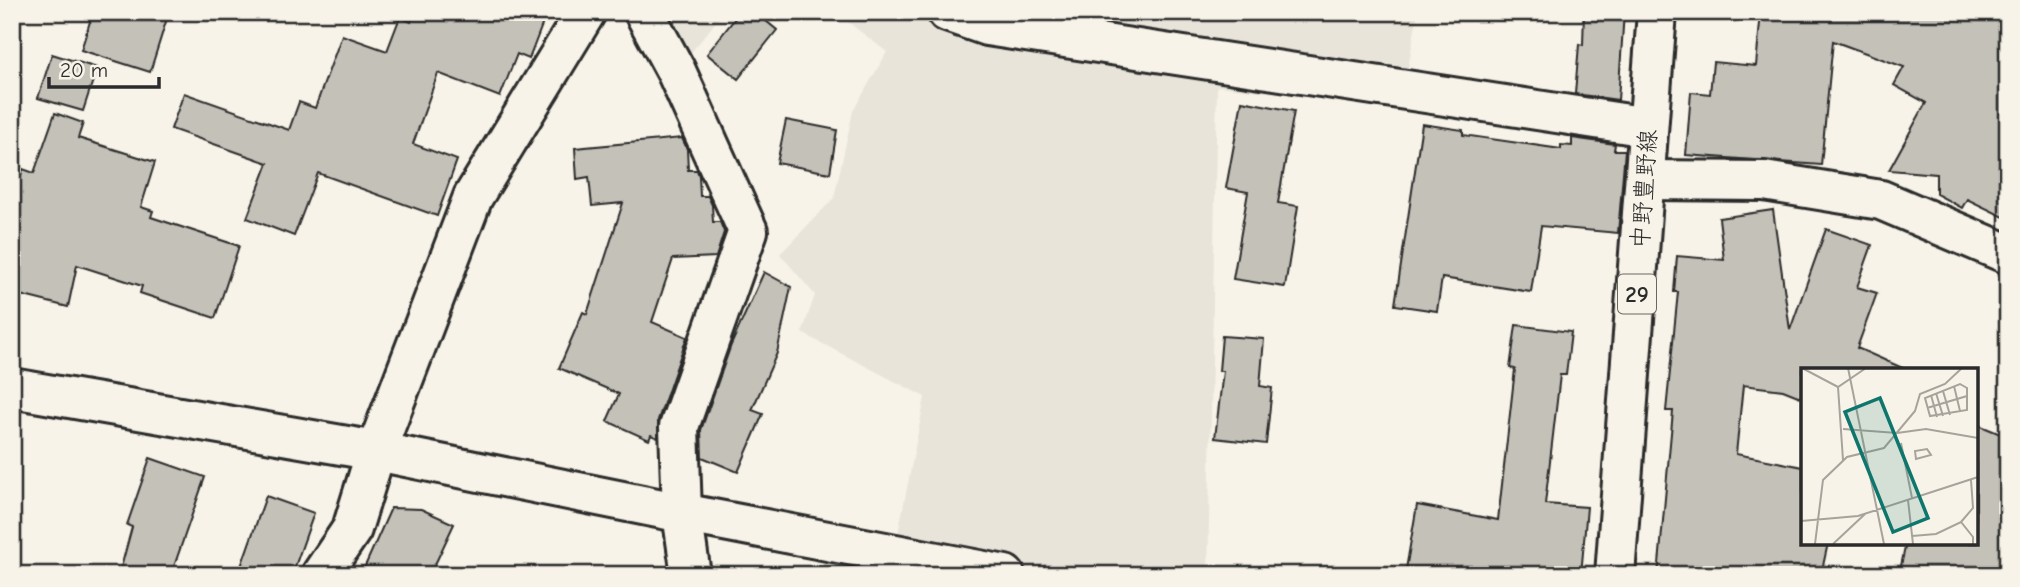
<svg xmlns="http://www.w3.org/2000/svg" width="2020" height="587" viewBox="0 0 2020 587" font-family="'Comic Neue','Klee One',sans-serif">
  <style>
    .built { fill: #e8e4da }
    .building { fill: #c4c1b9; stroke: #2b2b2b; stroke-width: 2 }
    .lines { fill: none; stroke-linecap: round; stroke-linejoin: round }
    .minor-casing { stroke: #2b2b2b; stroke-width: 44 }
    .major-casing { stroke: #2b2b2b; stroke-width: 44 }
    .minor { stroke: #f7f3e8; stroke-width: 38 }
    .major { stroke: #f7f3e8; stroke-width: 38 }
    .labels { text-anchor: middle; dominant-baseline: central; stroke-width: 6; stroke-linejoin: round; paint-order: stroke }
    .shield { fill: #f7f3e8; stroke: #686764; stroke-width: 2 }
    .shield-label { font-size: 23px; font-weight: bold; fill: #2b2b2b }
    .street-label { font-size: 24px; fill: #2b2b2b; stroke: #f7f3e8 }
    .inset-road { fill: none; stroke: #a5a39c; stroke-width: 2 }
    .view { fill: #0f766e; fill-opacity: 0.15; stroke: #0f766e; stroke-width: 3.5 }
    .inset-edge { fill: none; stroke: #2b2b2b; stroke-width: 3.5 }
  </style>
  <rect width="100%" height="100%" fill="#f7f3e8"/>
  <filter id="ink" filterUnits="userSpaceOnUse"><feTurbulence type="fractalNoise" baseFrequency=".0143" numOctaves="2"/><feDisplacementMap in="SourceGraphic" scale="14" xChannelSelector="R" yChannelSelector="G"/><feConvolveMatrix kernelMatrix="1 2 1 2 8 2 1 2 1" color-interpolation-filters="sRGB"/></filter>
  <g filter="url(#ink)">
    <!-- built -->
    <g class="built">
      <polygon points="644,12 724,12 676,71"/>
      <polygon points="835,12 1418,12 1401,107 1217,86 1208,575 1005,575 894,554 925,397 802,333 815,295 780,254 834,198 853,111 887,52"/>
    </g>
    <!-- building -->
    <g class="building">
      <polygon points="93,12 169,12 150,72 81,50"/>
      <polygon points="415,12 547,12 529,59 517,54 500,97 438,73 413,144 457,160 437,216 318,173 294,236 247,218 268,163 171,129 184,93 289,130 299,102 315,108 342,35 387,51 400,17 411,22"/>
      <polygon points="740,12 755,12 777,30 738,79 707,54"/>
      <polygon points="1584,12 1624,12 1618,100 1575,94 1579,44 1583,45"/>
      <polygon points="1761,12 2008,12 2008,219 1967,199 1962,208 1936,194 1936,174 1889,170 1926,103 1894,85 1904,67 1833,41 1821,165 1686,155 1691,92 1710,94 1713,62 1756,66"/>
      <polygon points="52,54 97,68 83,111 38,98"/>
      <polygon points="1242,101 1294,111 1278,203 1298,206 1285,287 1233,279 1248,192 1226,188"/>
      <polygon points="55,113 83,123 78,138 155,162 141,207 153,211 151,217 239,246 215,318 140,293 142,286 77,265 68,307 12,293 12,200 23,169 34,173"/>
      <polygon points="786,120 837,130 830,173 777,163"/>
      <polygon points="1422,124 1463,130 1463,135 1561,149 1561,145 1572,146 1572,138 1615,144 1614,150 1625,150 1618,233 1541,226 1531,292 1442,278 1437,311 1395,305"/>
      <polygon points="682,138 687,149 688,170 697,170 699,176 700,196 708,196 712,205 713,222 720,222 724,232 716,257 673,259 652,322 687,337 658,420 658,438 651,435 649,440 607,421 619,394 559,368 583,312 587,314 623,203 592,206 589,177 577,179 575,148"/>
      <polygon points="1773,210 1790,330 1826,229 1872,245 1857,287 1877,293 1857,348 1907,370 1803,370 1803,398 1783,390 1743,385 1736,454 1803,467 1803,543 1828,543 1821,575 1658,575 1673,411 1666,411 1678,292 1674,292 1677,256 1724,260 1719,218"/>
      <polygon points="764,272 791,287 777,353 752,410 763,414 738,472 702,457 701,430 731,345"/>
      <polygon points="1516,325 1571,332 1566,375 1560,375 1545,504 1587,507 1581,575 1405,575 1417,505 1498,520 1515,369 1510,368"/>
      <polygon points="1222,336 1264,339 1260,386 1272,388 1266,444 1215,438 1223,371 1219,371"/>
      <polygon points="1976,424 2008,437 2008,575 1899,575 1906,543 1976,543"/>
      <polygon points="150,458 205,477 171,575 119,575 132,527 127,525"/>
      <polygon points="266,496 314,513 292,575 238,575"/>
      <polygon points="391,508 421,509 454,524 430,575 361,575"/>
    </g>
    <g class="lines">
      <!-- minor casing -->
      <g class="minor-casing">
        <g id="minor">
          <polyline points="644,12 676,71 748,231 679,427 682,513 691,575"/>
          <polyline points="947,12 987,26 1648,127"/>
          <polyline points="1646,180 1764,181 1881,200 2008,254"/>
          <polyline points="12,388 376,451 682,513 1005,575"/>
          <polyline points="321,575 352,529 376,451 473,197 586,12"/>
        </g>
      </g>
      <!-- major casing -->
      <g class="major-casing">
        <polyline id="major" points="1615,575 1657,12"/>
      </g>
      <!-- minor -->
      <use href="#minor" class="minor"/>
      <!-- major -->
      <use href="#major" class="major"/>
    </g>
  </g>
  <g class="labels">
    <!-- shield labels -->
    <rect class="shield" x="1618" y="274.5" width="38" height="39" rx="5"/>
    <g class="shield-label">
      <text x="1637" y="294">29</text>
    </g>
    <!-- street labels -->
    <g class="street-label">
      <text transform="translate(1644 189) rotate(-86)">中野豊野線</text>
    </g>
  </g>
  <!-- overview -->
  <g transform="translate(1801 368)">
    <rect width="177" height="177" fill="#f7f3e8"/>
    <path class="inset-road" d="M1 0 37 19 65 0M47 0 83 176M159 16 166 20V42L129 48 124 30ZM153 18 159 43M37 19 42 92M142 23 149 47M135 25 142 48M130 27 136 49M126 40 166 28M42 61 96 65 125 61 177 70M100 75 111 130M126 81 130 87 115 91 114 83ZM107 132 112 176M0 153 57 148 177 109M160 154 172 140 170 112M111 168 135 166 160 154 172 169V176M14 176 22 112 46 89 83 80 114 43 119 26 144 16 161 0M32 176 64 146"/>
    <path class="view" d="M79 30 127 150 92 164 44 44Z"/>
    <rect width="177" height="177" class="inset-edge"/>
  </g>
  <!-- margin -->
  <rect width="2020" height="587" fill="none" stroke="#f7f3e8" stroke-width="42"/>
  <rect x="21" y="21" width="1978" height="545" fill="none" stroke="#2b2b2b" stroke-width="2.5" filter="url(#ink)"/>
  <!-- scale -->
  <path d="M49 77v10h110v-10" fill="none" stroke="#2b2b2b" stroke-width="3.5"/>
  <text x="60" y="77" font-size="21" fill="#2b2b2b" stroke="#f7f3e8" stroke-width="5" paint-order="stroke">20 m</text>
</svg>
